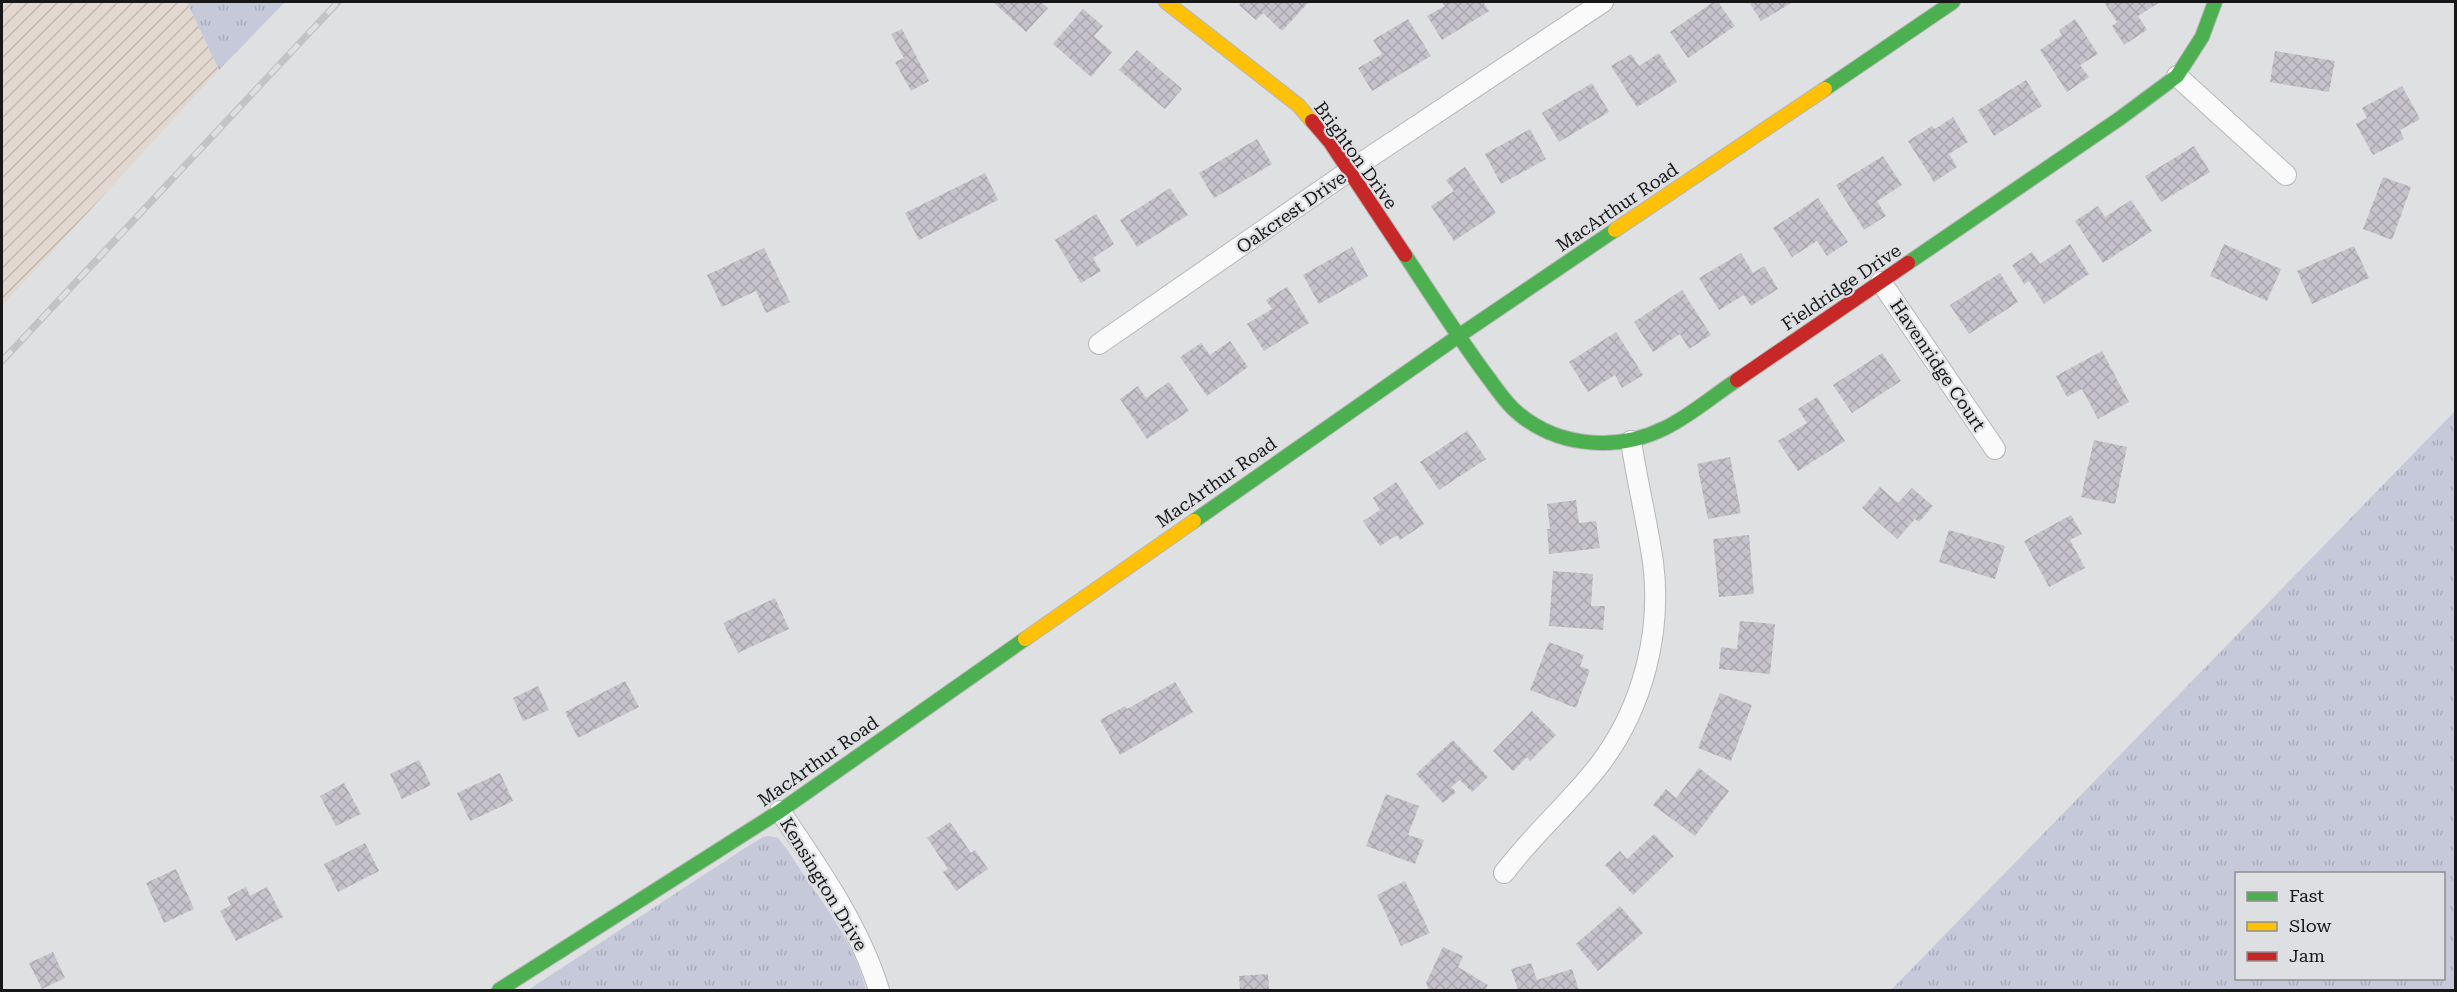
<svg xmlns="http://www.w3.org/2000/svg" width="2457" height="992" viewBox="0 0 2457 992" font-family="'Roboto Serif',serif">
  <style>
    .industrial { fill: url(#industrial-furrows) }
    .grass { fill: url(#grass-tufts); fill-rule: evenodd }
    .building { fill: url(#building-cross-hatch) }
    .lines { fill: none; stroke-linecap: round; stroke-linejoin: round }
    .street-casing { stroke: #b6b7b8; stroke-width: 22 }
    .fast-casing { stroke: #b6b7b8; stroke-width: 16 }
    .slow-casing { stroke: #b6b7b8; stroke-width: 16 }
    .jam-casing { stroke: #b6b7b8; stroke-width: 16 }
    .street { stroke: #fafafa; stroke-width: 20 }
    .fast { stroke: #4caf50; stroke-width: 14 }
    .slow { stroke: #ffc107; stroke-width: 14 }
    .jam { stroke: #c62828; stroke-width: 14 }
    .rail-casing { stroke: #c3c3c4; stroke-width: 7 }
    .rail { stroke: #dedfe2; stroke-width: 4.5; stroke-dasharray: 14; stroke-linecap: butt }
    .labels { text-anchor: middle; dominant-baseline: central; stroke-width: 4.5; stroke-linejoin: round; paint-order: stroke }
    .street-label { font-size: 18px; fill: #171718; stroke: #dedfe2 }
  </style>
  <defs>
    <pattern id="industrial-furrows" width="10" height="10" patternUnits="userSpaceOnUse" patternTransform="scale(1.5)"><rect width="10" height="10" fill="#e2d8d0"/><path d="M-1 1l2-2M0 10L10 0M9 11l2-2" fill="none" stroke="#c1b9b2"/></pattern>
    <pattern id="grass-tufts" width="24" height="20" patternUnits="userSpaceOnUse" patternTransform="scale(1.5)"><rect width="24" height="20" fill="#c6c9da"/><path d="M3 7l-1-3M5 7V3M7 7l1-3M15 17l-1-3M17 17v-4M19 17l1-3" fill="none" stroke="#a9acba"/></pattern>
    <pattern id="building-cross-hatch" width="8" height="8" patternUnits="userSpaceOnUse" patternTransform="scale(1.5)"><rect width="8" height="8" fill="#c6c2cb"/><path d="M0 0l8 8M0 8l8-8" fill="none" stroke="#a9a6ae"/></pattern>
  </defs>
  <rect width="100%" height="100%" fill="#dfe0e1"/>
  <!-- industrial -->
  <polygon class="industrial" points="2,2 187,2 219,70 2,306"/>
  <!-- grass -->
  <g class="grass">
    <polygon points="187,2 285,2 219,70"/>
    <path d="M2455 411V990H1891ZM2236 874H2444V978H2236Z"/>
    <path d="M769 836 778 838 788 851C816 895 854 939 866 990H528L742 850 763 837Z"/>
  </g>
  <!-- building -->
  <g class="building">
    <polygon points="993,2 1041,2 1048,8 1026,32"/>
    <polygon points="1242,2 1309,2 1282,31 1263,13 1256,20 1239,5"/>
    <polygon points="1442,2 1483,2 1489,11 1442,40 1427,16 1445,6"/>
    <polygon points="1713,2 1718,2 1735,26 1688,58 1670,32"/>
    <polygon points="1749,2 1793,2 1761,21"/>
    <polygon points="2104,2 2160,2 2138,16 2147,30 2124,45 2112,26 2117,22"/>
    <polygon points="1083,9 1103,26 1094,36 1112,52 1091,77 1053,44"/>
    <polygon points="1408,19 1431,56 1372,91 1358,68 1382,54 1373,40"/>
    <polygon points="2075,19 2098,54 2080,65 2089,77 2067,92 2040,50 2062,35 2059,30"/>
    <polygon points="902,29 929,81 911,91 895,62 904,58 891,34"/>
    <polygon points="1137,50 1182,89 1165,109 1119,70"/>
    <polygon points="2275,51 2335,61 2329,92 2270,82"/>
    <polygon points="1659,53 1677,82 1637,107 1611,66 1631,54 1639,66"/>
    <polygon points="2026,80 2042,106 1994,136 1978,110"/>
    <polygon points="1592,83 1609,112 1559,142 1542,113"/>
    <polygon points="2402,86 2420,119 2400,130 2404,139 2373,155 2356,124 2367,118 2362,108"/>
    <polygon points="1953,117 1968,142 1949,154 1957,167 1934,182 1908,141 1932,126 1935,129"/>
    <polygon points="1530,129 1546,159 1501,184 1485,154"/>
    <polygon points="1257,139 1272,164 1214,198 1199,173"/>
    <polygon points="2194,146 2210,172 2161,202 2145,176"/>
    <polygon points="1883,156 1902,185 1877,201 1886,216 1864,230 1836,185"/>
    <polygon points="1465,167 1496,213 1454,241 1431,206 1454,191 1446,180"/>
    <polygon points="985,173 998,200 919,240 905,213"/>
    <polygon points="2383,177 2411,187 2392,240 2363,229"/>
    <polygon points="1170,188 1188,215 1137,247 1120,220"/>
    <polygon points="1818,198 1848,242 1827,256 1817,241 1792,257 1773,228"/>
    <polygon points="2131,200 2152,231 2103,263 2075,221 2098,206 2105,217"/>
    <polygon points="1096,214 1114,244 1093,258 1101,271 1081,283 1055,240"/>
    <polygon points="2070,244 2089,274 2044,304 2029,281 2024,284 2012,265 2032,252 2040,264"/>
    <polygon points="2224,244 2281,269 2267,301 2210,276"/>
    <polygon points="2354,246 2369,278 2312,304 2297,271"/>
    <polygon points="1352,247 1368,276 1319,304 1303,275"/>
    <polygon points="764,248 790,302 766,313 756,291 722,307 707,275"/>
    <polygon points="1741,253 1753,273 1764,266 1778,289 1751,306 1744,295 1719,310 1699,278"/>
    <polygon points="2000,273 2018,302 1969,334 1950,305"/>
    <polygon points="1287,287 1309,323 1264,351 1247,324 1272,309 1266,300"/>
    <polygon points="1682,290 1711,335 1689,349 1680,334 1653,352 1634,322"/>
    <polygon points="1616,332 1643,375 1622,388 1615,375 1588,392 1569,362"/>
    <polygon points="1230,341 1248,367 1207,396 1180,357 1201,343 1210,355"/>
    <polygon points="2102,351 2129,402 2098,419 2082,389 2067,397 2056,376"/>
    <polygon points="1882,353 1901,381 1852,413 1833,385"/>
    <polygon points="1169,382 1189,411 1147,439 1120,399 1138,386 1146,398"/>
    <polygon points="1817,397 1845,441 1798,471 1778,441 1807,423 1798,409"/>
    <polygon points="1467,431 1486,459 1439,490 1420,462"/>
    <polygon points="2094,440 2127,447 2115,504 2081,497"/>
    <polygon points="1730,457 1741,513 1708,519 1697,464"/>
    <polygon points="1396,482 1424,524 1400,540 1397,535 1380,546 1363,521 1380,510 1373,498"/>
    <polygon points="1880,487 1898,503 1912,488 1933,506 1919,522 1915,519 1897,539 1862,508"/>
    <polygon points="1576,500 1579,523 1596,521 1600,548 1549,554 1547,529 1550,529 1547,504"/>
    <polygon points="2071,515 2082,534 2070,540 2085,568 2049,587 2024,541"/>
    <polygon points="1949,530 2005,546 1995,579 1939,562"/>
    <polygon points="1749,535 1754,594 1719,597 1713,539"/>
    <polygon points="1553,571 1593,574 1591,606 1605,606 1603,630 1549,626"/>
    <polygon points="775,598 789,629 738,653 723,623"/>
    <polygon points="1740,621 1775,624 1770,674 1719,669 1721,647 1737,649"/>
    <polygon points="1549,642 1584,655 1580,666 1590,670 1576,708 1530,690"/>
    <polygon points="625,681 639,707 578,738 565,712"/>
    <polygon points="1175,682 1193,712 1120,755 1100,720 1125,706 1127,709"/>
    <polygon points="538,686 549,710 523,721 513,698"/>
    <polygon points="1720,693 1752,705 1731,761 1698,748"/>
    <polygon points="1532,711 1556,735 1530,761 1527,757 1513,771 1493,751"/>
    <polygon points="1453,740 1488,777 1472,792 1460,780 1451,787 1456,792 1443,803 1416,774"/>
    <polygon points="419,760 431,785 402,799 390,774"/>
    <polygon points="1699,768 1729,791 1695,836 1653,805 1666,789 1676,798"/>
    <polygon points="500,773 513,801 470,821 457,793"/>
    <polygon points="344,783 361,814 336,826 320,796"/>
    <polygon points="1386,794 1419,806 1408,835 1424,840 1415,864 1366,846"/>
    <polygon points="950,822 971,853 975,850 988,869 956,891 943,872 948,869 927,838"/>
    <polygon points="1654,834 1674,856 1633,895 1605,865 1620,851 1627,859"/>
    <polygon points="365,843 379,871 338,892 324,864"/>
    <polygon points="176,869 194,909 164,923 146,883"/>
    <polygon points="1405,881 1430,933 1401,946 1377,895"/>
    <polygon points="246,887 250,896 267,887 283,917 236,941 220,911 231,905 227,897"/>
    <polygon points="1620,906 1643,933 1598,971 1576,944"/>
    <polygon points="1443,947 1463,956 1458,967 1488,985 1485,990 1429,990 1426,983"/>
    <polygon points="53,952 65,978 42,989 29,963"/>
    <polygon points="1531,963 1537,980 1572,969 1579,990 1518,990 1511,969"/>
    <polygon points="1268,974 1269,990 1240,990 1239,976"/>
  </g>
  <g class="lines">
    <!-- street casing -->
    <g class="street-casing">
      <g id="street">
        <polyline points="2177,76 2286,175"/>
        <polyline points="1881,282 1995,449"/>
        <polyline points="1099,344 1349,171 1603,2"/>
        <path d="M780 811C818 867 859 925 879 990"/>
        <path d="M1504 873C1533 834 1571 802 1600 764 1643 707 1662 632 1653 562 1647 521 1637 481 1631 441"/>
      </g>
    </g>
    <!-- fast casing -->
    <g class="fast-casing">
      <g id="fast">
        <polyline points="1825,89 1953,2"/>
        <path d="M1405 255C1432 296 1458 337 1487 376 1497 389 1506 404 1519 414 1560 448 1619 451 1665 428 1690 416 1714 395 1737 380"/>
        <polyline points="1908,263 2119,119 2177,76 2202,37 2215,2"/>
        <polyline points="1194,521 1460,335 1615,230"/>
        <polyline points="499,990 780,811 1025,639"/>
      </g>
    </g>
    <!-- slow casing -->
    <g class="slow-casing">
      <g id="slow">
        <polyline points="1166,2 1298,105 1312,121"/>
        <polyline points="1615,230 1825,89"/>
        <polyline points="1025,639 1194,521"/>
      </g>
    </g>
    <!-- jam casing -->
    <g class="jam-casing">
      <g id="jam">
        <polyline points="1312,121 1330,142 1405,255"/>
        <polyline points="1737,380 1908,263"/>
      </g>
    </g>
    <!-- street -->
    <use href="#street" class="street"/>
    <!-- fast -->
    <use href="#fast" class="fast"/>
    <!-- slow -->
    <use href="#slow" class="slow"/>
    <!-- jam -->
    <use href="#jam" class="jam"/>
    <!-- rail casing -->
    <g class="rail-casing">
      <polyline id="rail" points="2,361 338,2"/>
    </g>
    <!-- rail -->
    <use href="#rail" class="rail"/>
  </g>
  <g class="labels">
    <!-- street labels -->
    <g class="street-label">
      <text transform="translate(1356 155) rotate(54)">Brighton Drive</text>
      <text transform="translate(1617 207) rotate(-34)">MacArthur Road</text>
      <text transform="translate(1291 212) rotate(-35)">Oakcrest Drive</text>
      <text transform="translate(1841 287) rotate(-34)">Fieldridge Drive</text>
      <text transform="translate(1938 365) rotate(56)">Havenridge Court</text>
      <text transform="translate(1216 482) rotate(-35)">MacArthur Road</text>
      <text transform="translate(818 761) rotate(-35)">MacArthur Road</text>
      <text transform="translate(824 884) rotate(59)">Kensington Drive</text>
    </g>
  </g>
  <!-- border -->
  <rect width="2457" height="992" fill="none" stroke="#171718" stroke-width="6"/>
  <!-- legend -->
  <rect x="2235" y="872" width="210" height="108" fill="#dedfe2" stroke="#8e8f91" stroke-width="1.5"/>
  <rect x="2247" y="892" width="30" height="9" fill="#4caf50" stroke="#8e8f91" stroke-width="1.5"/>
  <text x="2289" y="902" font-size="18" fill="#171718">Fast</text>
  <rect x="2247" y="922" width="30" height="9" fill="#ffc107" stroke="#8e8f91" stroke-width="1.5"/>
  <text x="2289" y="932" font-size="18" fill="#171718">Slow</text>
  <rect x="2247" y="952" width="30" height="9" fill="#c62828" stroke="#8e8f91" stroke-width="1.5"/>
  <text x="2289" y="962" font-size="18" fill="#171718">Jam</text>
</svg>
